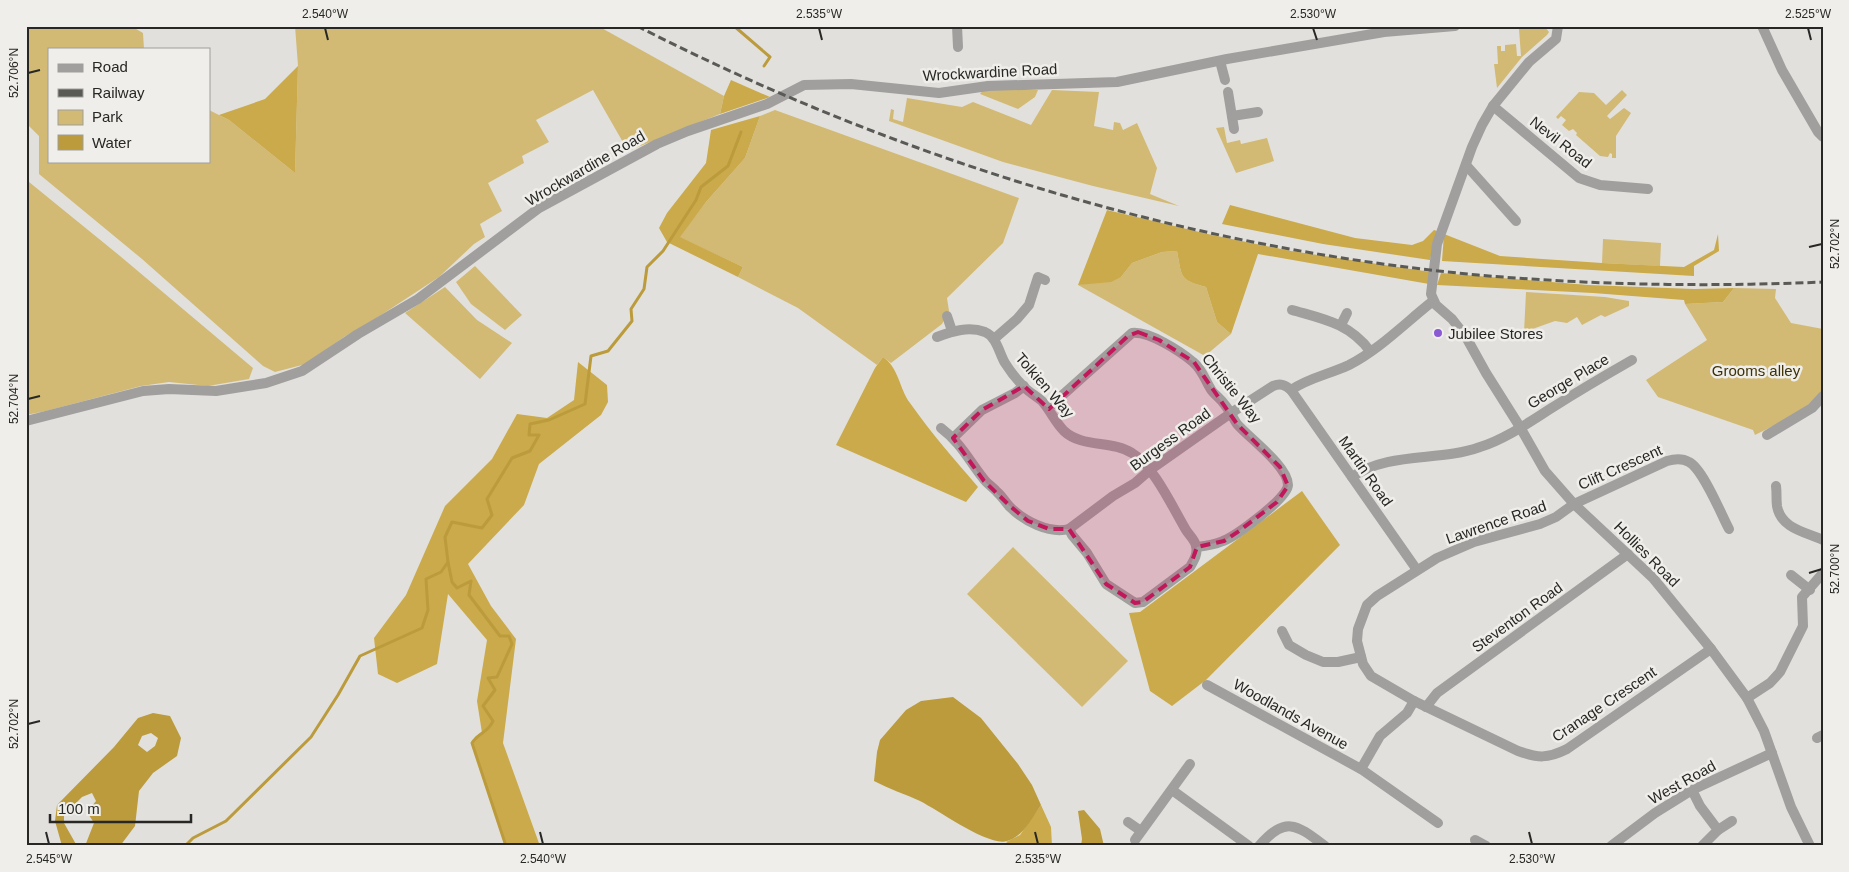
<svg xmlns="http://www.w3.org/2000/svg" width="1849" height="872" viewBox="0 0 1849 872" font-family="Arial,sans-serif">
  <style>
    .green { fill: #d2ba74 }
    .forest { fill: #caaa4b }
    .water { fill: #bb9b3b; fill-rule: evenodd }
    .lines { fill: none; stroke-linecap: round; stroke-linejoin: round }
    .stream { stroke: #bb9b3b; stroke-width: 3 }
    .minor { stroke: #a09f9e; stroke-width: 10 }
    .rail { stroke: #595956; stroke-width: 3; stroke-dasharray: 8 4; stroke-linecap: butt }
    .marked { fill: #c2185b; fill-opacity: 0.2; stroke: #c2185b; stroke-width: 4; stroke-dasharray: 10 6; stroke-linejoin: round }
    .ticks { fill: none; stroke: #272725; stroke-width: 2 }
    .poi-dot { fill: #8b5ad3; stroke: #efeeea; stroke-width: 2 }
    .labels { text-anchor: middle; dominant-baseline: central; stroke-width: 5; stroke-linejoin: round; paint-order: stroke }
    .street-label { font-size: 15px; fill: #272725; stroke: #efeeea }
    .poi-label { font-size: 15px; fill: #272725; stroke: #efeeea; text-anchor: start }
    .park-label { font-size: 15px; fill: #3e3106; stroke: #efeeea }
    .neatline { fill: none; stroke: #272725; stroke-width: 2 }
    .ticks-label { font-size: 12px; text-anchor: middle; fill: #272725 }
  </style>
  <rect width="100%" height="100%" fill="#e2e0dd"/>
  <!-- green -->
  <g class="green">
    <polygon points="26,26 131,26 143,33 144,49 49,49 49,161 209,161 209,110 229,120 295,173 298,66 295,26 598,26 724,96 720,114 628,151 593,90 536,120 549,142 522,156 524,163 488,183 502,211 480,224 485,237 474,244 439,277 372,321 344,337 306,364 275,372 263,366 142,259 39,174 39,136 26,123"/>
    <polygon points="1545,27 1549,32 1547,35 1522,57 1497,88 1494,64 1498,64 1497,46 1501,46 1501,51 1505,51 1505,45 1516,44 1517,56 1521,56 1519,29"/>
    <polygon points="1013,89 1038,90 1035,97 1018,109 980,94 983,90"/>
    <polygon points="1052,90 1099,92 1094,126 1113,130 1114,122 1120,123 1123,130 1137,123 1157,168 1150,194 1179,206 1093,186 1003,162 889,121 891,109 894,110 893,119 903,122 907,98 962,107 973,102 1031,125"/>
    <polygon points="1622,90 1627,95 1607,116 1610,119 1624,108 1631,113 1616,136 1616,158 1612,158 1612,154 1610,153 1608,157 1600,156 1576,135 1577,133 1573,129 1569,131 1562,125 1566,120 1561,116 1558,119 1556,117 1579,92 1594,93 1606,105"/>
    <polygon points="775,110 1019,198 1003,243 947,298 949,311 942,324 891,363 883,357 877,365 798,308 738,277 743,267 679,237 706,202 745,158 760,116"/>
    <polygon points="1224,127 1227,143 1240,140 1241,144 1267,138 1274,161 1236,173 1216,128"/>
    <polygon points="29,182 120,256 253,368 249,379 208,386 169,382 141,386 46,411 26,415 26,186"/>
    <polygon points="1603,239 1661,243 1660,266 1602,263"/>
    <path d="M1177 251C1182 277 1179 280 1206 287L1217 322 1231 334 1205 356 1078 285 1121 277 1132 263 1162 252Z"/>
    <polygon points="475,266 522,315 505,330 471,304 456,282"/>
    <polygon points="445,287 477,320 512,343 480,379 405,313"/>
    <path d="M1734 288 1776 289 1775 298 1791 323 1823 329V392C1804 412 1779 423 1755 435L1753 430 1658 397 1646 380 1707 340 1685 304 1723 302Z"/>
    <polygon points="1526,292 1605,297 1629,301 1629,306 1605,317 1601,315 1582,325 1577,317 1567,323 1555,321 1524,332"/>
    <polygon points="1013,547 1128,661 1082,707 967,594"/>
  </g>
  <!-- forest -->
  <g class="forest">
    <polygon points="298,66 295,173 229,120 219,115 265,99"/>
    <polygon points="731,80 770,97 720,114 724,96"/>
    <polygon points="760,116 745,158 706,202 680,237 743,267 738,277 667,242 659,228 667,213 706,163 711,130"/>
    <polygon points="1230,205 1355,238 1412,245 1423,241 1434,230 1437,231 1430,260 1323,244 1222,224"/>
    <path d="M1107 210 1212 235 1291 251 1431 272 1429 284 1258 254 1231 334 1217 322 1206 287C1179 280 1182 277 1177 251L1162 252 1132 263 1121 277 1111 282 1078 285Z"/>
    <polygon points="1444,234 1500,256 1602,263 1684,267 1714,250 1718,234 1719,251 1694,266 1694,276 1442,261"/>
    <polygon points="1441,273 1588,285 1694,289 1734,288 1723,302 1685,304 1684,300 1593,293 1437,285"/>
    <path d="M883 357C899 368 899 388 910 403 931 433 955 460 978 487L966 502 836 445 875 368Z"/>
    <polygon points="578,362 607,385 608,402 601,415 539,464 524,505 468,564 491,606 516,639 503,743 540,846 506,846 472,743 476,736 482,733 477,701 487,640 448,594 437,664 397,683 378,674 374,638 406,595 445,506 492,459 517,414 547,418 574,400"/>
    <polygon points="1302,491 1340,545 1206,680 1172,706 1150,691 1129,613 1140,612"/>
    <polygon points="1041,805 1051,827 1052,846 1012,846 1006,842 1020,835"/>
  </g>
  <!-- water -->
  <g class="water">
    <path d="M953 697 981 718 1018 764 1032 785 1041 805C1032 818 1023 837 1007 841 989 847 938 810 920 801 905 794 889 789 874 781L877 752 880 740 906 710 921 701Z"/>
    <path d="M153 713 170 716 181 738 177 756 153 773 139 791 135 826 120 846H85L94 823 87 812 96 801 92 793 82 797 64 815V823L77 846H62L55 821 57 805 114 747 138 718ZM151 733 158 738 155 746 147 752 138 745 142 736Z"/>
    <polygon points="1084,810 1100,829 1104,846 1081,846 1082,839 1078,811"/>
  </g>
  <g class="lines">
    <!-- stream -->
    <g class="stream">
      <polyline points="734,26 770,57 764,66"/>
      <path d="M448 562 452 582 457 588 471 581 469 595 500 636H509L512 644 497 677 488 678 495 690 483 706 493 721C488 733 479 732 472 743L506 846"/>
      <polyline points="185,846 193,838 226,821 311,737 338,695 360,656 422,628 428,610 426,579 441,572 448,562 445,537 452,522 482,528 492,515 487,499 512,458 530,451 539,435 529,435 530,424 549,420 585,404 591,356 608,351 632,321 631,309 644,289 647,267 663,251 696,200 701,187 728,166 741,132"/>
    </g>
    <!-- minor -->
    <g class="minor">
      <polyline points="957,26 958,47"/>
      <polyline points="1558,26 1556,39 1529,62 1493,106 1482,125 1472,147 1437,244 1431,294 1436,305 1452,319 1466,337 1486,373 1520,427 1545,471 1574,504 1653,578 1711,649 1747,698 1764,731 1791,807 1810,846"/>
      <polyline points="1762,26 1782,70 1818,132 1823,137"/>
      <polyline points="1220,61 1225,80"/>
      <polyline points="1228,92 1234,129"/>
      <polyline points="1493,106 1579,178 1600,185 1648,189"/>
      <polyline points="1232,116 1258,112"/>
      <polyline points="1466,165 1516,221"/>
      <path d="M1292 310C1323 319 1349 323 1370 351"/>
      <polyline points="947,316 952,331"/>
      <polyline points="1341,325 1347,313"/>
      <path d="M937 337C953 331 969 326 985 332 997 337 999 353 1005 363 1010 371 1017 380 1024 387 1029 392 1036 396 1042 401 1050 410 1055 422 1064 431 1082 448 1112 440 1132 453 1153 465 1173 508 1186 530 1189 535 1195 540 1196 546 1198 554 1194 560 1190 567L1143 602 1135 603 1106 584 1087 553 1072 535 1069 529"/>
      <polyline points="994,339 1017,319 1029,305 1038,277 1045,280"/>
      <path d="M1291 390C1308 378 1330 374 1349 365 1380 349 1405 323 1433 301"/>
      <path d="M1048 408 1132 333C1149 331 1180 351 1193 362 1203 370 1205 381 1212 391 1216 396 1221 399 1225 405 1230 411 1233 418 1237 424 1249 438 1288 466 1288 485 1288 498 1236 536 1223 541 1214 545 1206 546 1197 547"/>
      <polyline points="26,421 143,391 169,389 216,391 266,383 302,371 358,334 418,299 539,208 657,144 688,131 767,104 804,85 851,84 939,93 988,86 1117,82 1227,59 1384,32 1455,26"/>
      <path d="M941 428C961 443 968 459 983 478 987 484 993 487 997 492 1002 496 1005 502 1010 507 1024 521 1049 534 1069 529L1113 496 1135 483 1150 470 1231 413 1273 386C1281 383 1285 385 1291 390L1417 570"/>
      <polyline points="1767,435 1812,408 1823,396"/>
      <polyline points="953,438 982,410 1015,393 1024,386"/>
      <path d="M1352 477C1389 451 1439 462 1480 447 1505 439 1528 423 1550 409 1577 392 1604 376 1632 360"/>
      <path d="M1776 486C1777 493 1776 499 1777 506 1781 529 1806 532 1823 540"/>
      <polyline points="1791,575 1810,590"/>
      <polyline points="1282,631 1289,645 1306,655 1323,662 1338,662 1361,657"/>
      <path d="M1711 649 1567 749C1547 759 1538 758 1518 751L1414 701 1371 676 1363 664 1357 641 1358 629 1367 605 1377 596 1437 558 1474 542 1540 524 1556 517 1574 504 1667 461C1674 459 1682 458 1689 462 1703 469 1721 514 1729 529"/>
      <polyline points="1207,685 1361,769 1438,823"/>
      <polyline points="1747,698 1770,683 1780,672 1803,626 1802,597 1823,573"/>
      <polyline points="1426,707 1437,693 1628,554"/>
      <polyline points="1817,738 1823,735"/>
      <polyline points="1361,769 1380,736 1407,713 1414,701"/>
      <polyline points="1172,790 1249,846"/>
      <polyline points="1692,790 1700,806 1718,830 1702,846"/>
      <polyline points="1128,822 1141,831"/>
      <polyline points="1718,830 1732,821"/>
      <polyline points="1135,840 1190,764"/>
      <polyline points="1475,840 1486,846"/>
      <path d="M1259 846C1286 815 1297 825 1325 846"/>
      <polyline points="1611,846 1655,813 1692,790 1772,753"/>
    </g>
    <!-- rail -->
    <path class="rail" d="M637 26C898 159 1186 248 1478 275 1593 285 1708 287 1823 282"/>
  </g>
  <!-- marked area -->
  <path class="marked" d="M1138 332 1159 340 1194 362 1237 424 1280 467 1288 486 1277 502 1239 531 1224 541 1197 547 1190 567 1143 602 1135 603 1106 584 1069 529H1049L1028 521 1011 507 984 481 953 438 982 410 1024 386 1049 409 1128 336Z"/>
  <!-- ticks -->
  <path class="ticks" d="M325 28 328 40M819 28 822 40M1313 28 1317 40M1808 28 1811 40M28 73 40 70M1809 247 1822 244M28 399 40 396M1809 573 1822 569M28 724 40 721M46 832 49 844M540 832 543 844M1035 832 1038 844M1529 832 1532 844"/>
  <!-- markers -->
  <circle class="poi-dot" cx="1438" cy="333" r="5"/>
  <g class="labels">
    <!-- street labels -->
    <g class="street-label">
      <text transform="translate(990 72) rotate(-3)">Wrockwardine Road</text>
      <text transform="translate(1561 142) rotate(38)">Nevil Road</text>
      <text transform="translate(585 168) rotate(-30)">Wrockwardine Road</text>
      <text transform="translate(1568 381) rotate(-31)">George Place</text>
      <text transform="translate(1045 385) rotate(49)">Tolkien Way</text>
      <text transform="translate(1232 388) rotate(51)">Christie Way</text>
      <text transform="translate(1170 439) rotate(-36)">Burgess Road</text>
      <text transform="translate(1620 467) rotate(-24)">Clift Crescent</text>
      <text transform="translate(1366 471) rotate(55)">Martin Road</text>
      <text transform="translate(1496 522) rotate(-19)">Lawrence Road</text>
      <text transform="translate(1647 554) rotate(45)">Hollies Road</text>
      <text transform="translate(1517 617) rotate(-36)">Steventon Road</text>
      <text transform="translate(1604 704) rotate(-34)">Cranage Crescent</text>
      <text transform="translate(1291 714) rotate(29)">Woodlands Avenue</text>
      <text transform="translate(1682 782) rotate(-29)">West Road</text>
    </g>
    <!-- poi labels -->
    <g class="poi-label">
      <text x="1448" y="333">Jubilee Stores</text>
    </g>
    <!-- park labels -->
    <g class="park-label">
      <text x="1756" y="370">Grooms alley</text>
    </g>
  </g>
  <!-- border -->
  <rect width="1849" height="872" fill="none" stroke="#efeeea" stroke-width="55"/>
  <!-- legend -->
  <rect x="48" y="48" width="162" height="115" fill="#efeeea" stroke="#9f9e9b"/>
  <rect x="58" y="64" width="25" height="8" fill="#a09f9e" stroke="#9f9e9b"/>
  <text x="92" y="72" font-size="15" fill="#272725">Road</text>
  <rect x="58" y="89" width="25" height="8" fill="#595956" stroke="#9f9e9b"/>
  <text x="92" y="98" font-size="15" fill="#272725">Railway</text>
  <rect x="58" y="110" width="25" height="15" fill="#d2ba74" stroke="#9f9e9b"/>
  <text x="92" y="122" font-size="15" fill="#272725">Park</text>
  <rect x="58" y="135" width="25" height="15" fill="#bb9b3b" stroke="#9f9e9b"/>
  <text x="92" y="148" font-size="15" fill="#272725">Water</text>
  <!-- scale -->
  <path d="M50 814v8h141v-8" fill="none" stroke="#272725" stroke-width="2.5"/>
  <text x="58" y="814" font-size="15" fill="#272725" stroke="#efeeea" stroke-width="4" paint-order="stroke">100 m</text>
  <rect x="28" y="28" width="1794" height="816" class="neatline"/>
  <g class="ticks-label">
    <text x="325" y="18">2.540°W</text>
    <text x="819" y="18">2.535°W</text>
    <text x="1313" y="18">2.530°W</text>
    <text x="1808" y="18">2.525°W</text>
    <text transform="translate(14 73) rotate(-90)" y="4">52.706°N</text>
    <text transform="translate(1835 244) rotate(-90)" y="4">52.702°N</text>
    <text transform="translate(14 399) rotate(-90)" y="4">52.704°N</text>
    <text transform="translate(1835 569) rotate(-90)" y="4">52.700°N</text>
    <text transform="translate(14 724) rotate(-90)" y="4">52.702°N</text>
    <text x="49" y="863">2.545°W</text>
    <text x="543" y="863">2.540°W</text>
    <text x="1038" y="863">2.535°W</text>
    <text x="1532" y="863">2.530°W</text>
  </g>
</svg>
